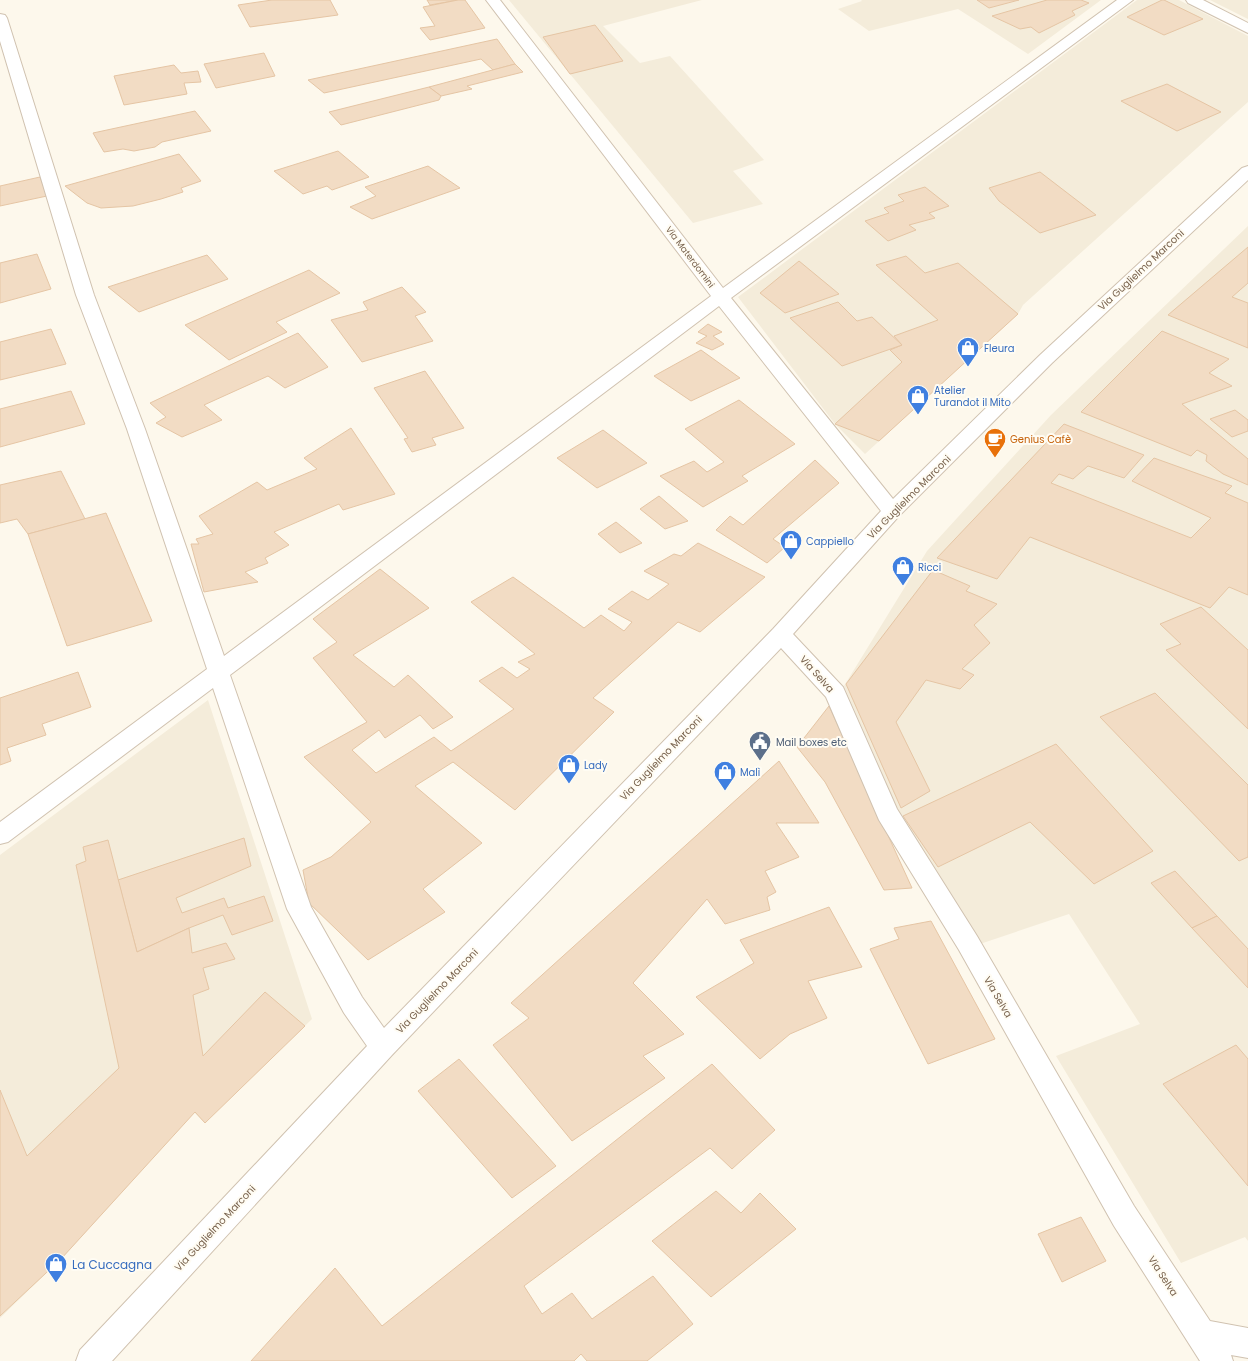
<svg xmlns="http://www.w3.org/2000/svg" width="1248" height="1361" viewBox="0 0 1248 1361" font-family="Poppins,sans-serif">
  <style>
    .residential { fill: #f4ecda }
    .building { fill: #f2dcc4; stroke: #e5c5a4 }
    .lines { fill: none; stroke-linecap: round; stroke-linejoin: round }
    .minor-casing { stroke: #d0c2b0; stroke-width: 2 }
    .minor { fill: #fff; fill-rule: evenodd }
    .labels { text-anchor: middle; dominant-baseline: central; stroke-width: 4; stroke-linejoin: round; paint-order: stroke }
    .far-street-label { font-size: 9px; fill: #79634e; stroke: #fffcf3 }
    .street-label { font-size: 10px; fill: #79634e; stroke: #fffcf3 }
    .shop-label { font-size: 10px; fill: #366cbe; stroke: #fffcf3; text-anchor: start }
    .food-label { font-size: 10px; fill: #c56008; stroke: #fffcf3; text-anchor: start }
    .service-label { font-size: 10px; fill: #4e5e75; stroke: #fffcf3; text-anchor: start }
    .near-shop-label { font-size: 12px; fill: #366cbe; stroke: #fffcf3; text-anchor: start }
  </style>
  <rect width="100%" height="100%" fill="#fdf8ec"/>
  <!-- residential -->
  <g class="residential">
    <polygon points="509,0 702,0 603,26 640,63 670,56 764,160 733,171 763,204 693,223"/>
    <polygon points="861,0 1101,0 1028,54 958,9 869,31 838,9 862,1"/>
    <polygon points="1137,0 1179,0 1248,36 1248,102 1023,305 1018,314 865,454 835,424 738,297"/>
    <polygon points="1210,0 1248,0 1248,19"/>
    <polygon points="1248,226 1248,1241 1245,1237 1181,1263 1056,1056 1140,1024 1069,914 980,944 901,817 844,686 927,551 1051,415"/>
    <polygon points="208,700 312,1019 205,1123 194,1112 61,1259 0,1318 0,855"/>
  </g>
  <!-- building -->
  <g class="building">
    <polygon points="272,0 330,0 338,15 250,27 238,5"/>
    <polygon points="427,0 458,0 430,5"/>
    <polygon points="458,0 465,0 485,28 430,40 420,28 435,26 423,7"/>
    <polygon points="977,0 1019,0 989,8"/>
    <polygon points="1047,0 1081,0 1089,3 1072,11 1075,15 1039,33 1031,27 1020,29 992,16"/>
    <polygon points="1162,0 1164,0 1203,19 1164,35 1127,17"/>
    <polygon points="595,25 623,61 570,74 543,37"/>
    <polygon points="497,39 515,64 493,70 481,59 324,93 308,80"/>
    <polygon points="264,53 275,76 216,88 204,64"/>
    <polygon points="515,64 523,72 467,86 472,89 441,96 429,87"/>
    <polygon points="174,65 181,73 198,71 201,82 184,83 187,94 124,105 114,76"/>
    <polygon points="1167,84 1221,112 1177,131 1121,101"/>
    <polygon points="429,87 441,96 439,100 341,125 329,112"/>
    <polygon points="195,111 211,131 162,142 155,147 134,151 123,149 104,152 93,133"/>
    <polygon points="338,151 369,177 332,190 327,186 303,194 274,171"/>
    <polygon points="179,154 201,181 181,188 183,192 161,199 133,206 101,208 87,203 65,186"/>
    <polygon points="428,166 460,188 372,219 350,207 376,196 365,187"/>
    <polygon points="1040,172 1096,215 1040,233 999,201 989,188"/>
    <polygon points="40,177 47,196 0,206 0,186"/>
    <polygon points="925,187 949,206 929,213 935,218 909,225 916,230 888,241 865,221 889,213 884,208 904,201 898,195"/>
    <polygon points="1248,247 1248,283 1232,297 1248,303 1248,348 1168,315"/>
    <polygon points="37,254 51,289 0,303 0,263"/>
    <polygon points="207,255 228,279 139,312 108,287"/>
    <polygon points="906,256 925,273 958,263 1018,314 879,441 835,424 902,362 890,350 902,345 894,336 938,320 876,265"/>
    <polygon points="799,261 839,294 785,313 760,293"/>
    <polygon points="309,270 340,293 276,322 287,332 229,360 185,325"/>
    <polygon points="402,287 426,312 415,316 433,341 362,362 331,320 368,310 363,302"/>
    <polygon points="838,302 857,321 872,317 902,345 842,366 790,318"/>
    <polygon points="708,324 722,332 713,336 724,344 712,350 696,343 707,336 698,332"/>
    <polygon points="51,329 66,364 0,380 0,342"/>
    <polygon points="1162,331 1229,359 1209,373 1232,386 1182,404 1248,459 1248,485 1223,474 1206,461 1207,455 1197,450 1191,456 1081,412"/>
    <polygon points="298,333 328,367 285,388 268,376 204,405 222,420 182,437 156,423 166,417 150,403"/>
    <polygon points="701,350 740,378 691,401 654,376"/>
    <polygon points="425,371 464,428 432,438 436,445 412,452 404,439 408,438 374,388"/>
    <polygon points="71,391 85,424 0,447 0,409"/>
    <polygon points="739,400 795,444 742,476 748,481 703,507 660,476 694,461 707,472 724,462 685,429"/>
    <polygon points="1235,410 1248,420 1248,431 1232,437 1210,419"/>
    <polygon points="1064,424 1144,455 1124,478 1088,466 1073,479 1059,474 1051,483 1191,538 1211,518 1132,481 1154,458 1232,486 1225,493 1248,503 1248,595 1229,587 1210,608 1030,537 997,579 937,558"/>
    <polygon points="351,428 395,494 343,510 339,504 274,532 289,545 265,558 268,563 245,572 258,582 204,592 191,544 199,544 196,539 213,534 199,516 257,482 267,490 317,469 304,458"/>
    <polygon points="603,430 647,463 597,488 557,458"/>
    <polygon points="815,460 839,483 773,539 785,547 767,563 716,530 730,516 743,525"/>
    <polygon points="61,471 85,519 28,534 17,519 0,523 0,485"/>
    <polygon points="659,496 688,521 665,529 640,509"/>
    <polygon points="106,513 152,621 67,646 28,534"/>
    <polygon points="616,522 642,543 620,553 598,534"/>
    <polygon points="698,543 765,577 700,632 678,622 593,698 614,712 515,810 453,762 415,786 482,843 423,889 445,912 368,960 309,903 303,870 331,857 371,822 304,757 367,722 313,658 337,642 313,619 380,569 429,608 353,655 394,687 408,675 453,717 433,729 420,715 385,738 379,730 352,750 376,773 434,737 451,751 514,709 479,681 502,667 517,678 530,669 518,662 535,654 471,602 513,577 584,628 601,615 624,631 632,622 608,609 632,591 648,600 669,584 644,571 674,554 681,556"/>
    <polygon points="933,570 970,586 966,591 997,604 974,625 990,643 962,669 974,675 960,689 926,680 896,722 930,791 901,808 846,684"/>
    <polygon points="1201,607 1248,650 1248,729 1166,650 1181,644 1160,624"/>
    <polygon points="78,672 91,707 42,724 46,735 7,748 11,761 0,765 0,698"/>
    <polygon points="1155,693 1248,785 1248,857 1239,861 1100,717"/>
    <polygon points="829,706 912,888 884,890 825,782 797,747"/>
    <polygon points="1056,744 1153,851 1094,884 1030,822 938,867 903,816"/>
    <polygon points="779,761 819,823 776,823 799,857 765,871 776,892 767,897 770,910 725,924 707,899 633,983 684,1034 643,1056 665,1078 572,1141 493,1045 529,1018 511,1003"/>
    <polygon points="244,838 251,866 176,898 182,913 224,898 228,908 264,896 273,921 232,935 223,915 189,928 137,952 118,880"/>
    <polygon points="108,840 137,952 189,928 192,953 226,943 235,959 203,968 209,989 193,995 203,1056 265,992 305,1026 205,1123 195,1112 61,1259 0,1316 0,1090 27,1156 119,1068 76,865 86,861 83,847"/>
    <polygon points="1175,871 1217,916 1192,928 1151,883"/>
    <polygon points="829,907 862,967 808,981 827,1018 790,1034 760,1059 696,997 754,963 740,940"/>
    <polygon points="1217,916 1248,949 1248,988 1192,928"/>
    <polygon points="931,921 995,1039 928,1064 870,949 899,939 894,928"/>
    <polygon points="1236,1045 1248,1059 1248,1186 1163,1084"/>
    <polygon points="459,1059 556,1166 512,1198 418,1091"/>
    <polygon points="712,1064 775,1130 732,1169 710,1148 524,1286 542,1314 572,1293 592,1319 653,1276 693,1324 647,1361 587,1361 581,1354 574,1361 251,1361 335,1268 382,1326"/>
    <polygon points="716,1191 741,1213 760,1193 796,1229 711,1297 652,1241"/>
    <polygon points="1081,1217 1106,1261 1062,1282 1038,1234"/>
  </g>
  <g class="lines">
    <!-- minor casing -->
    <g class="minor-casing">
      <g id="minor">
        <path d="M486 0H500L723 288 1117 0H1133L731 298 893 499 1040 355 1242 168 1248 166V180L1052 363 899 516 793 634 843 687 897 809 977 936 1134 1206 1210 1321 1248 1328V1358L1231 1355 1233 1361H1200L1114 1226 959 950 879 820 826 697 781 648 392 1055 112 1361H76L80 1350 367 1046 344 1013 287 909 213 688 8 842 0 844V822L207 669 127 429 76 295 0 41V14L5 15 7 18 94 295 145 429 224 656 711 296ZM719 306 881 511 773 629 384 1028 362 997 311 907 230 675Z"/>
        <polygon points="1186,0 1203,0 1248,23 1248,33 1188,3"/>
      </g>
    </g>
    <!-- minor -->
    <use href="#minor" class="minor"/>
  </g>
  <!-- icons -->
  <defs>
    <g id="shop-pin" transform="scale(1.15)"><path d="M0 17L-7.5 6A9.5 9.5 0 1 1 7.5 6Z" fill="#3f7fe0" stroke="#fffcf3"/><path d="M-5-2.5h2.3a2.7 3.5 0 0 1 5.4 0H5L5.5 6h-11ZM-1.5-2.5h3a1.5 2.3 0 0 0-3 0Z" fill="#fff"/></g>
    <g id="cafe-pin" transform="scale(1.15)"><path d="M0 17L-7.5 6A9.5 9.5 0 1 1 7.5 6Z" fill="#e8710a" stroke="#fffcf3"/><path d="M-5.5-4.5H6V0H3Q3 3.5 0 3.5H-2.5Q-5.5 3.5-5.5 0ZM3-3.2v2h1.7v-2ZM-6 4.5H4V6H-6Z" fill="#fff"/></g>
    <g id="civic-pin" transform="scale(1.15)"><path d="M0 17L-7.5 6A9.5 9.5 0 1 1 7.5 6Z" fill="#5c6f8a" stroke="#fffcf3"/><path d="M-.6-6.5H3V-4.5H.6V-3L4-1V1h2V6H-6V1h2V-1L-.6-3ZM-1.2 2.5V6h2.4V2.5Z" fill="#fff"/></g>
  </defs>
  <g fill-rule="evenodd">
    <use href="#shop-pin" x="968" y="348"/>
    <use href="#shop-pin" x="918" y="396"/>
    <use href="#cafe-pin" x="995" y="439"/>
    <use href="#shop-pin" x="791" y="541"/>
    <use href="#shop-pin" x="903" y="567"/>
    <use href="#civic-pin" x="760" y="742"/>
    <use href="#shop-pin" x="569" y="765"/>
    <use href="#shop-pin" x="725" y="772"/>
    <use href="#shop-pin" x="56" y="1264"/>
  </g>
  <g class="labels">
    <!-- far-street labels -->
    <g class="far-street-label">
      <text transform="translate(690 257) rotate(53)">Via Materdomini</text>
    </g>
    <!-- street labels -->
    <g class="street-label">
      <text transform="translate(1141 270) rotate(-43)">Via Guglielmo Marconi</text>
      <text transform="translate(909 497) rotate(-45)">Via Guglielmo Marconi</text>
      <text transform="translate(817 674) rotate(48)">Via Selva</text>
      <text transform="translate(661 758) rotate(-46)">Via Guglielmo Marconi</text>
      <text transform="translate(437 991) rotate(-46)">Via Guglielmo Marconi</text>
      <text transform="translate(998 997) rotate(60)">Via Selva</text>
      <text transform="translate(215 1228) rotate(-47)">Via Guglielmo Marconi</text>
      <text transform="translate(1163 1276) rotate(57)">Via Selva</text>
    </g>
    <!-- shop labels -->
    <g class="shop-label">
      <text x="984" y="348">Fleura</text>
      <text x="934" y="390">Atelier<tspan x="934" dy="12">Turandot il Mito</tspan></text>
      <text x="806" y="541">Cappiello</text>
      <text x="918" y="567">Ricci</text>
      <text x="584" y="765">Lady</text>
      <text x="740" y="772">Malì</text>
    </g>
    <!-- food labels -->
    <g class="food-label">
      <text x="1010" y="439">Genius Cafè</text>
    </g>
    <!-- service labels -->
    <g class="service-label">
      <text x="776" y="742">Mail boxes etc</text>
    </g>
    <!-- near-shop labels -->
    <g class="near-shop-label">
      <text x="72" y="1264">La Cuccagna</text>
    </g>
  </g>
</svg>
